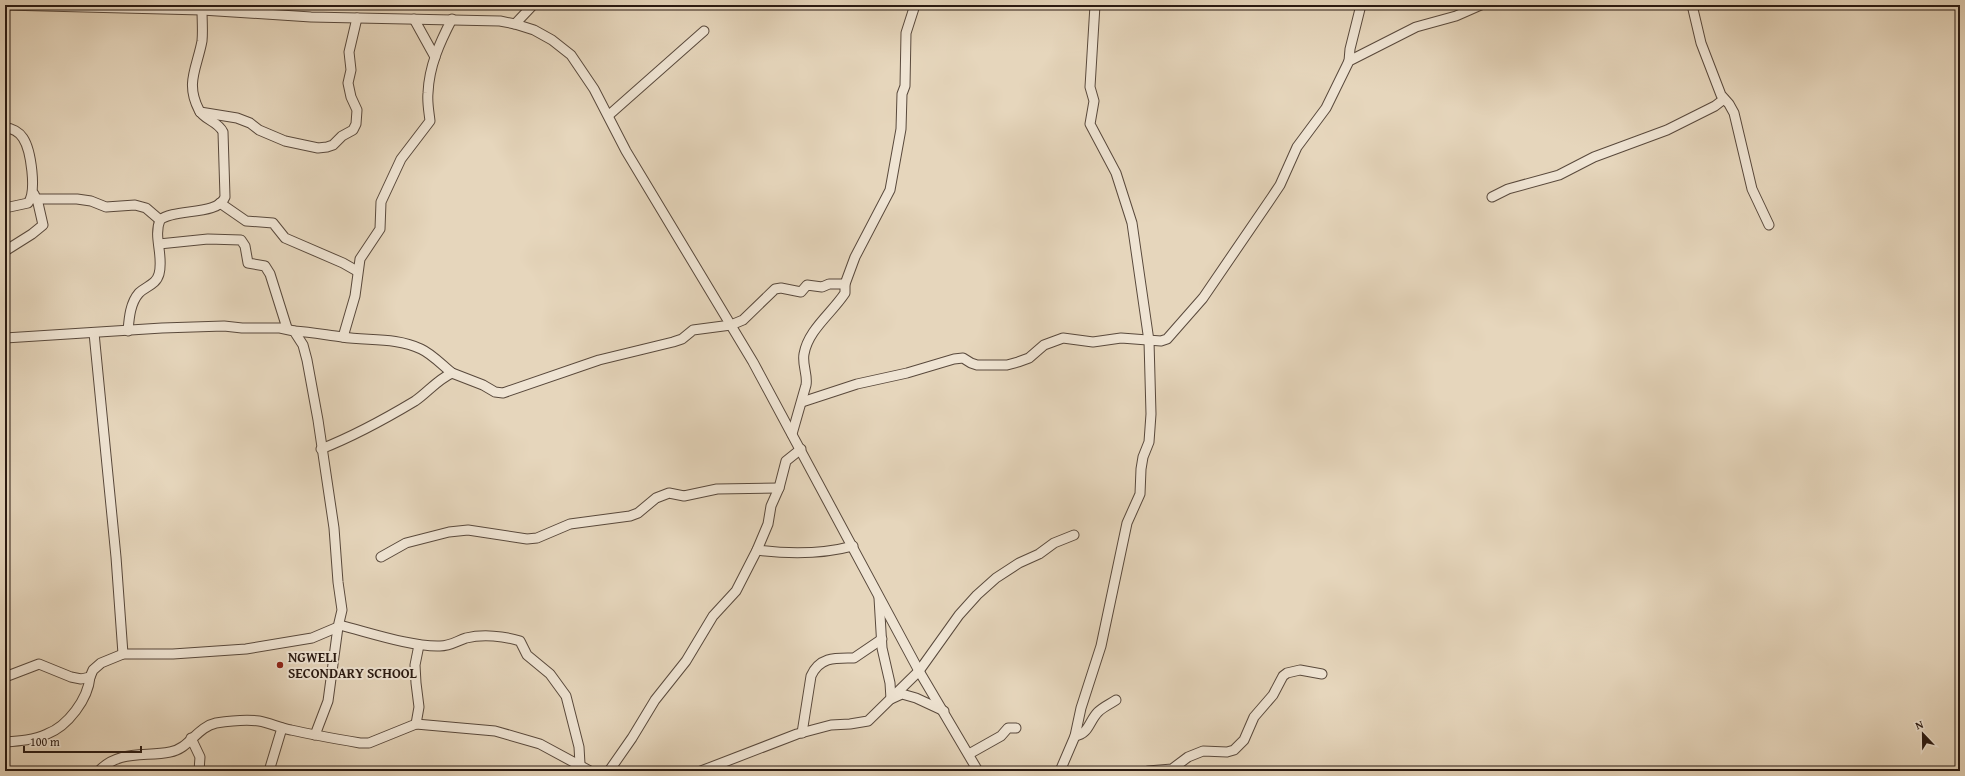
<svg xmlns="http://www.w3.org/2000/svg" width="1965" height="776" viewBox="0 0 1965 776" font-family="'Gentium Book Plus',serif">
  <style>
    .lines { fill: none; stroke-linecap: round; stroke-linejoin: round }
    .street-casing { stroke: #59493c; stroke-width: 11 }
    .street { stroke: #efe4d3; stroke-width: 9 }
    .poi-dot { fill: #8f2418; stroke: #efe4d3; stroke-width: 1.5 }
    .labels { text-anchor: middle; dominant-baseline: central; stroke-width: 4; stroke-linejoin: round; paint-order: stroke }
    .poi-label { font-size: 14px; font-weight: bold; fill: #2a1a12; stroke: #efe4d3; text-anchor: start }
  </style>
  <rect width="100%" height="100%" fill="#e6d6bc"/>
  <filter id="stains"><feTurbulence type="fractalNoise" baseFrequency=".005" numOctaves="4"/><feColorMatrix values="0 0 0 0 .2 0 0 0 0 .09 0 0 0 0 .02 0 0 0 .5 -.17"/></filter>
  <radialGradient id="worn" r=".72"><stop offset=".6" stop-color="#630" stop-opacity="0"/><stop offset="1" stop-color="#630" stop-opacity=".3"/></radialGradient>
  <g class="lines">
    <!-- street casing -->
    <g class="street-casing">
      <g id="street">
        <polyline points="5,5 202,10 311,17 500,21 515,24 534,30 552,40 571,55 594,89 626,151 753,362 919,671 978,771"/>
        <polyline points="1692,5 1701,43 1721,95 1729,104 1734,113 1752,189 1769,225"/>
        <polyline points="414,19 435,57"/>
        <polyline points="515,24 533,5"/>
        <polyline points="1349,61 1350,49 1361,5"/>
        <polyline points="200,112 237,118 250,123 259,130 285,141 318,148 327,147 333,145 342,136 353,130 356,124 357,110 351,97 348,83 351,70 349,52 357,18"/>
        <polyline points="609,115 704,31"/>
        <path d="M5 128C12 128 19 132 23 138 31 150 37 192 28 203L5 208"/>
        <polyline points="1492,197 1508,189 1559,175 1594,157 1667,130 1715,106 1724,99"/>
        <polyline points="36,199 77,199 91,201 106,207 135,205 146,208 160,220"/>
        <polyline points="220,203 246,221 273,223 285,238 343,263 357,271"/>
        <polyline points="159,244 208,239 241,240 245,246 248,263 265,266 270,274 287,328"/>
        <polyline points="5,251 32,234 43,225 38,203 34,194"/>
        <path d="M128 331C129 319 130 303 139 293 146 286 156 285 159 274 164 256 153 237 160 220 174 208 218 216 225 197L223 132C218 121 204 120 199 110 185 83 197 68 202 41 203 31 202 20 202 10"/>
        <path d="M294 331C311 332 326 335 342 337 368 341 396 337 421 349 432 354 442 365 452 373"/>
        <polyline points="94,333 116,557 123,654"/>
        <path d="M343 337 355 296 360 259 380 229 381 202 401 159 430 121C429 112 427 102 428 93 429 66 440 42 452 19"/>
        <polyline points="5,338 162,328 224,326 242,328 280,328 294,331 303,345 307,360 318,420 334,528 338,582 342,610 338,627 312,638 246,649 173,654 123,654 101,663 93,670 90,677 81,679 71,677 39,664 5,677"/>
        <polyline points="802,402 857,384 907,373 954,359 963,358 971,363 977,365 1007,365 1018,362 1029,358 1044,345 1063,338 1093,342 1121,338 1161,341 1167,339 1203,298 1272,197 1280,185 1297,147 1326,108 1349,61 1416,27 1456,16 1481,5"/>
        <path d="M792 434 806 385C808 375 802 365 804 354 808 330 832 313 845 293V284L855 257 890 190 901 129 902 94 905 86 906 33 915 5"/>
        <path d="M321 449C354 436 385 419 415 401 428 392 437 380 452 373L483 385 495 392 503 393 599 360 673 342 682 339 693 330 731 325 743 320 775 289 781 288 801 292 807 285 822 287 829 284H845"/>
        <path d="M757 550C787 554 823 554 853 546"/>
        <polyline points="381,557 406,543 449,532 468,530 527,539 537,538 570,524 630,516 638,513 656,498 669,493 684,496 717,489 779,488"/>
        <polyline points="879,598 882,648 890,683 891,699 902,694 916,698 944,711"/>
        <path d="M339 625C368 632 411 647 440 646 450 646 457 641 466 638 483 634 504 636 520 641L527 655 550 674 566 696 579 747 580 764"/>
        <polyline points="416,724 419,707 416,683 415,665 419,645"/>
        <path d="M802 733 811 676C820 656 837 658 854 658L882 639"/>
        <polyline points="315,735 328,701 338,627"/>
        <path d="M1075 736C1089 734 1089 721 1098 712 1103 707 1110 704 1116 700"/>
        <polyline points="191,738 200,757 199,771"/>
        <path d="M5 742C19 741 34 740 47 734 68 726 88 699 90 677"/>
        <polyline points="969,754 1001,736 1008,728 1016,728"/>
        <path d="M99 771C118 750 145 757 170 752 189 749 197 727 216 723 229 721 245 719 259 721 270 723 280 728 291 730 314 735 337 739 360 743H369L416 724 495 731 540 744 590 771"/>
        <polyline points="269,771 282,728"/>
        <polyline points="609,771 632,738 655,700 686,661 713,616 736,591 757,550 768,524 771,506 779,488 786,461 801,449"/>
        <polyline points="701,771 797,734 831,725 850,724 868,721 919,671 959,615 977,595 996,578 1019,563 1039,554 1054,543 1074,535"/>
        <polyline points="1060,771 1075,736 1081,708 1101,646 1127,523 1140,494 1141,469 1143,457 1149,442 1151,414 1149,341 1132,223 1116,173 1090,124 1094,101 1090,87 1095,5"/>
        <polyline points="1148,771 1172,769 1188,757 1203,751 1227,752 1234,750 1244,740 1254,717 1273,695 1283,676 1287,673 1300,670 1322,674"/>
      </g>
    </g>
    <!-- street -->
    <use href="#street" class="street"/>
  </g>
  <!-- markers -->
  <circle class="poi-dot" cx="280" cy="665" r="4"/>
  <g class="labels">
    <!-- poi labels -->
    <g class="poi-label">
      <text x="288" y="657">NGWELI<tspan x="288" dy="16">SECONDARY SCHOOL</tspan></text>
    </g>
  </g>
  <!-- margin -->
  <rect width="1965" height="776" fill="none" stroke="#e6d6bc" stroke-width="20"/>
  <rect x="6" y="6" width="1953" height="764" fill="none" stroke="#2a1a12" stroke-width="2"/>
  <rect x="10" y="10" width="1945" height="756" fill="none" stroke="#2a1a12"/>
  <!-- north arrow -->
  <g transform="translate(1923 734) rotate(338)" stroke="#efe4d3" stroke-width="3" paint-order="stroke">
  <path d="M0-3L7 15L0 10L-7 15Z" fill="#2a1a12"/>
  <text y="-6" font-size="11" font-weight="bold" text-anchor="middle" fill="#2a1a12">N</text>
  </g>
  <!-- scale -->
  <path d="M24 746v6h117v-6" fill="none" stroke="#2a1a12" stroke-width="2"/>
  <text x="30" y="746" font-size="12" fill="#2a1a12" stroke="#efe4d3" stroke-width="3" paint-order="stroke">100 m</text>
  <rect width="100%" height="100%" filter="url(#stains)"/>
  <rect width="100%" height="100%" fill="url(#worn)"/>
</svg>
